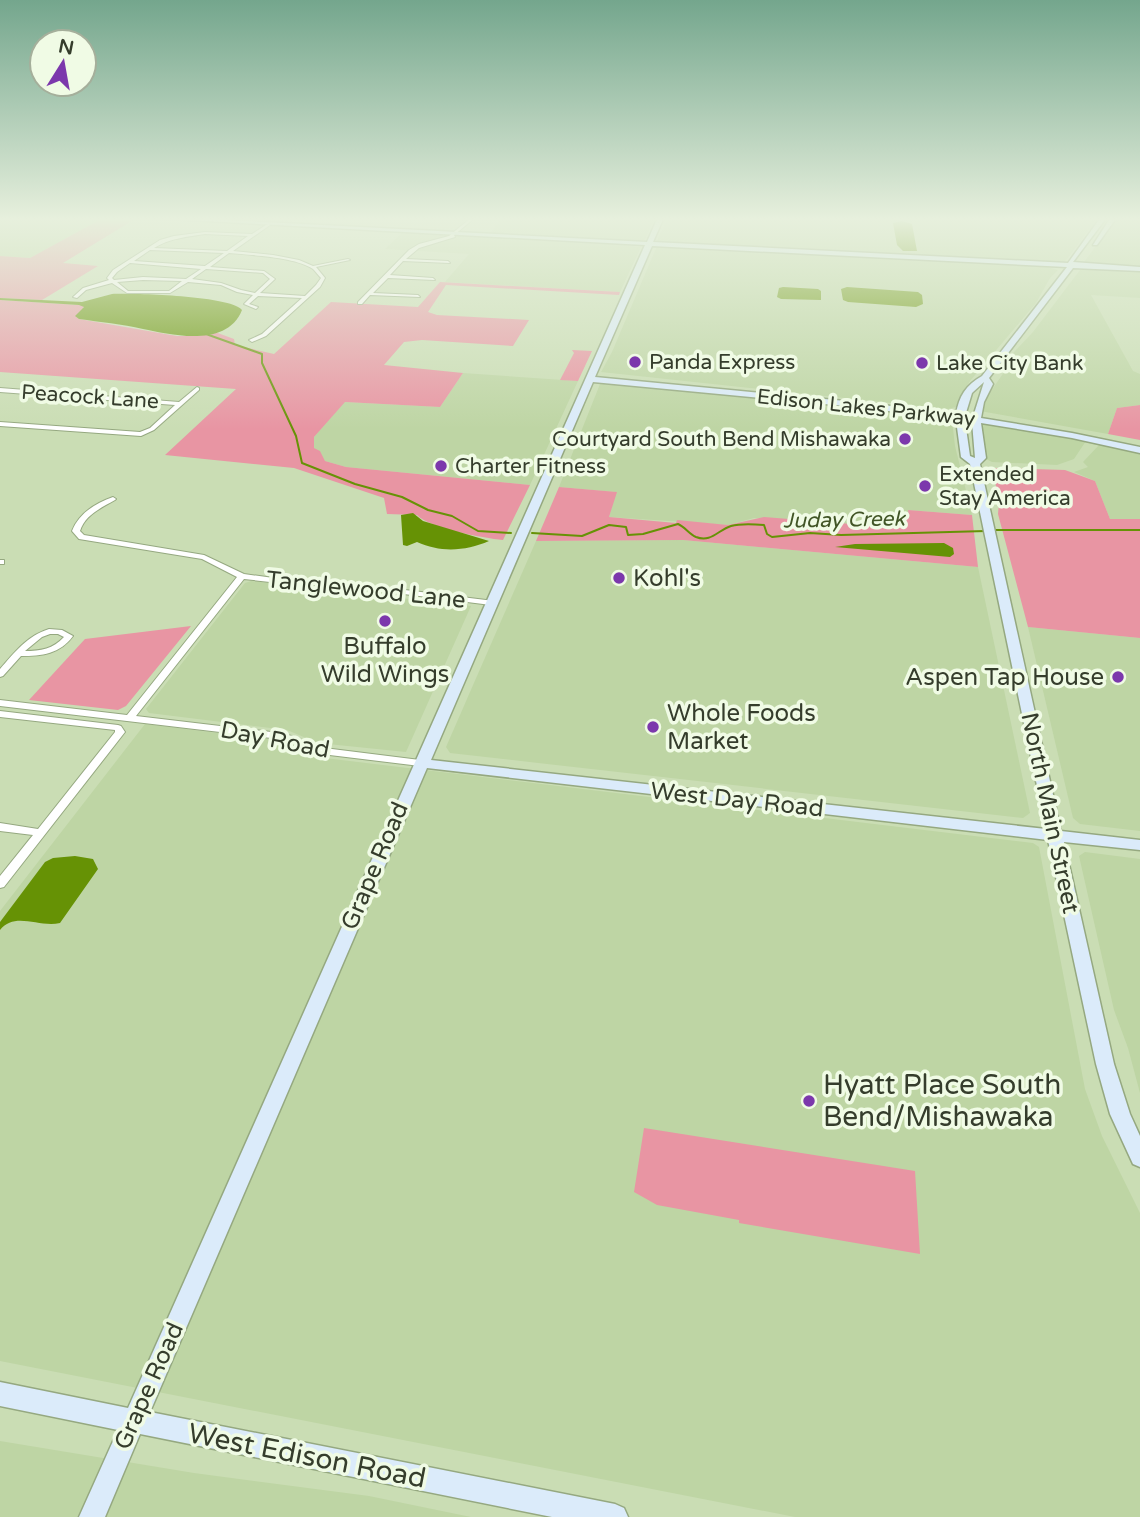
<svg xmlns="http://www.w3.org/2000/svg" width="1140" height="1517" viewBox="0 0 1140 1517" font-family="'Varela Round',sans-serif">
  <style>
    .built { fill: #bed5a4 }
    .green { fill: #e895a3 }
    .water { fill: #669205 }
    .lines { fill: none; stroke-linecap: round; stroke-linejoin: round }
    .stream { stroke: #669205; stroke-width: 2 }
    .street-casing { stroke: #95a880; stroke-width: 2 }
    .secondary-casing { stroke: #95a880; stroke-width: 3 }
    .street { fill: #fff; fill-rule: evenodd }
    .secondary { fill: #dbebfa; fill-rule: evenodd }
    .poi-dot { fill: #7c38ac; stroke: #f0fbe5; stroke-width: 2.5 }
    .labels { text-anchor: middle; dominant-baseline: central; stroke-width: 7; stroke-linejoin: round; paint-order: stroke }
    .far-poi-label { font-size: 21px; fill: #353d2c; stroke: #f0fbe5; text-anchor: start }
    .far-street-label { font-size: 21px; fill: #353d2c; stroke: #f0fbe5 }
    .far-water-label { font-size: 21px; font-style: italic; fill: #415526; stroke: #f0fbe5 }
    .poi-label { font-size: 24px; fill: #353d2c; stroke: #f0fbe5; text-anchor: start }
    .street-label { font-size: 24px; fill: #353d2c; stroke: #f0fbe5 }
    .near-poi-label { font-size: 28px; fill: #353d2c; stroke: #f0fbe5; text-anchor: start }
    .near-street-label { font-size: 28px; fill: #353d2c; stroke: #f0fbe5 }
  </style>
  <rect width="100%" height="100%" fill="#caddb4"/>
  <!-- built -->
  <g class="built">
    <polygon points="0,217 90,217 103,218 30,258 0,256"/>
    <polygon points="503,217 655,217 645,240 639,241 490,233"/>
    <polygon points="668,217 1099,217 1064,263 657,241"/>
    <polygon points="1118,217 1140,217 1140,266 1084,262"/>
    <polygon points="403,232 582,241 641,247 620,292 445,282 469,254 385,249"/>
    <polygon points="657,246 1047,267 1058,270 1050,278 1036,303 970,381 956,407 948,409 601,372 612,352"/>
    <polygon points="1093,269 1140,272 1140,298 1091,295 1133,371 1140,374 1140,405 1117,408 1108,434 980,411 982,404 1009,365 1007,362 1014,352 1033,332 1080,270"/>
    <polygon points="463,373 578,381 530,485 346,467 325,461 314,448 314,437 344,402 440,407"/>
    <polygon points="604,382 949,419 952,420 955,446 972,515 908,510 909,517 903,521 852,524 754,518 728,525 609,517 616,492 559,487 600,384"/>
    <polygon points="982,423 1084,440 1086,441 1074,459 1057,465 992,462 986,459 979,427"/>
    <polygon points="1100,444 1140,451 1140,519 1110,519 1095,481 1074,472 1088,467 1083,462"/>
    <polygon points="683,540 978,567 1030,813 1023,818 450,753 446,747 536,541"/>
    <polygon points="251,581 471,606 406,752 318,743 287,730 149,713 146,709 245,583"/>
    <polygon points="1028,627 1140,638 1140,831 1080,824 1073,818"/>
    <polygon points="145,724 282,741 283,753 1033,843 1039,847 1085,1089 1102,1136 1140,1213 1140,1517 795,1517 0,1361 0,911"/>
    <polygon points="1085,852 1140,859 1140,1093 1128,1048 1114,1010 1079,856"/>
    <polygon points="0,1441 194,1473 369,1496 471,1517 0,1517"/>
  </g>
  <!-- green -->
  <g class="green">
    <polygon points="103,218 135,219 63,263 98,266 42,300 0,298 0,256 30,258"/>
    <path d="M440 282 620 292 619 295 446 285 428 312 437 315 529 320 513 346 422 340 404 342 384 365 463 373 440 407 345 402 314 437V448L320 451 325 461 346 467 530 485 503 540C483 538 429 528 417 515L387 514 384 498 294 468 165 455 236 389 0 372V300L79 305 84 306 79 319 177 336H198L215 332 234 339 235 345 274 354 331 302 418 307Z"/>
    <polygon points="572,350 592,351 578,381 560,380 574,353"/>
    <polygon points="1140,405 1140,440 1108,434 1117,408"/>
    <polygon points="995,468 1065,470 1095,481 1110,519 1140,519 1140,638 1028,627 998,514 999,503 993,470"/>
    <polygon points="559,487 617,492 609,517 676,523 677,520 728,525 764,517 852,524 903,521 909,518 908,510 972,515 978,567 683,540 536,541"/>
    <polygon points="191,626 126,706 118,710 29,700 85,639"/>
    <polygon points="644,1128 915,1171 920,1254 739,1223 739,1220 657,1205 634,1192"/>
  </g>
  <!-- water -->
  <g class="water">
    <polygon points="902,221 912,224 917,251 903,251 897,245 893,223"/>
    <polygon points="783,287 818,289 821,291 821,300 781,299 777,297 779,288"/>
    <polygon points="847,287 918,292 922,295 923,304 916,307 848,302 843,300 841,289"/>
    <path d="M112 294C133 293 232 296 242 310 227 348 172 335 143 329 122 324 100 322 79 319L75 316 84 307 79 305 0 300V298L82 302Z"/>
    <path d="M413 513 423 521 489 541C466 551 441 553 417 542L407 546 403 545 401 515Z"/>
    <polygon points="944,543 953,548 954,554 950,557 835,547 855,544"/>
    <path d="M75 856 93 859 98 869 60 923C39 928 15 911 0 930V922L45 862 53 858Z"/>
  </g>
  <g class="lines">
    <!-- stream -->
    <g class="stream">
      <polyline points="206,334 262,354 262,363 296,436 302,463 355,484 402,497 428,510 452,516 478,531 511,533"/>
      <polyline points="993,530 1140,530"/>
      <path d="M532 533 582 536 609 525 626 527 628 535 643 534 678 524C685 527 689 534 696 537 711 543 718 530 731 526 742 523 753 524 764 525L767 534 772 537 810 533 841 535 986 531"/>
    </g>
    <!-- street casing -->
    <g class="street-casing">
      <g id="street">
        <polygon points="472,217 476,217 454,235 455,237 419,248 406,259 448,261 450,263 403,261 390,275 433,278 435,280 388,278 373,293 418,295 420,297 370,295 362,304 358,304 358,302 409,250 419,244 449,236"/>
        <path d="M269 223 270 225 233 251 273 255 299 260 313 266 348 259 350 260 316 267 325 278 320 287 266 336 252 342 249 340 262 334 302 298 258 296 249 304 258 307 256 309 244 304 253 295 237 292 221 285 188 282 170 293H127L112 283 86 290 77 298 73 297 83 288 109 280 107 278 113 270 160 240 174 236 205 232 252 234ZM205 234 248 236 227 251 154 248C170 238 187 237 205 234ZM150 250 224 253 205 266 134 261ZM229 253C250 255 296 257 313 269 316 272 318 275 321 278L316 285 305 296 260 293 275 279 264 271 210 267ZM130 263 201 269 186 279 143 277 114 280 112 278 117 272ZM206 269 263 273 270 279 255 293 241 290 221 283 192 279ZM143 280 182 281 169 291H128L117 282Z"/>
        <polygon points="197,387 199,388 199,390 154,430 141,436 0,426 0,422 140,432 150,428 175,405 0,392 0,388 179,402"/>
        <path d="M113 497 116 499 115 500C101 508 85 515 80 531L84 535 204 555 244 574 288 580 340 582 494 601 495 603 491 605 340 586 288 584 244 579 136 716 280 733 299 738 308 746 420 760 425 763 423 765 420 766 305 752 302 751 293 742 280 739 0 706V700L127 715 237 577 202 559 79 539 72 531C79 513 96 503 113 497Z"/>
        <rect x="0" y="560" width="4" height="4"/>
        <path d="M49 629 62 630 73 636C60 654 42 656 21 656L3 676 0 677V669C15 652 27 636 49 629ZM50 634H58L64 637C53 649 41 651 25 651L42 637Z"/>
        <polygon points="0,711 118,725 121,726 125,732 4,887 0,888 0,876 33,835 0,831 0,823 38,829 115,732 115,730 0,717"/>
      </g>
    </g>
    <!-- secondary casing -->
    <g class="secondary-casing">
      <g id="secondary">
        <path d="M132 217H168L647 242 658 217H664L653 242 1068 263 1101 217H1107L1073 262 1140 267V271L1073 268 989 378 993 384 984 402 981 418 1072 433 1140 447V453L1072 438 981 423 986 458 980 464 1061 831 1140 840V850L1064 842 1114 1064 1130 1114 1140 1136V1167L1133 1164 1110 1114 1096 1064 1048 840 427 768 150 1412 615 1504 624 1508 628 1517H552L140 1434 105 1517H79L118 1430 0 1406V1382L128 1408 645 245ZM652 246 1067 267 982 376C966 385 959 396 956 414L866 403 595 377ZM593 382 866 408 956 420 961 457 970 464 1046 829 431 760ZM984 382 973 417 965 416 972 393ZM965 421 972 422 975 458 970 456Z"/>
        <polygon points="1111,217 1117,217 1097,245 1093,245"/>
      </g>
    </g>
    <!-- street -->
    <use href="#street" class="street"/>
    <!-- secondary -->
    <use href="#secondary" class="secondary"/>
  </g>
  <!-- sky -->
  <linearGradient id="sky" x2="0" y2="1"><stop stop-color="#74a68d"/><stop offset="0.51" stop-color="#e7f0dd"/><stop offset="1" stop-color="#e7f0dd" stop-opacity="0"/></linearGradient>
  <rect width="1140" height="429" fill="url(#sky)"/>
  <!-- markers -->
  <g class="poi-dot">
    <circle cx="635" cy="362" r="7"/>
    <circle cx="922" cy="363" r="7"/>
    <circle cx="905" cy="439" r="7"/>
    <circle cx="441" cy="466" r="7"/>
    <circle cx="925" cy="486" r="7"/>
    <circle cx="619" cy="578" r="7"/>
    <circle cx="385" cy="621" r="7"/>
    <circle cx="1118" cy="677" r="7"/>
    <circle cx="653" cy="727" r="7"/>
    <circle cx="809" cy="1101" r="7"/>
  </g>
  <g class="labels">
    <!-- far-poi labels -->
    <g class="far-poi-label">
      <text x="649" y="362">Panda Express</text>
      <text x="936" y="363">Lake City Bank</text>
      <text x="891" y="439" text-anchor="end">Courtyard South Bend Mishawaka</text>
      <text x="455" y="466">Charter Fitness</text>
      <text x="939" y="474">Extended<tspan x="939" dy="24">Stay America</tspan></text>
    </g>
    <!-- far-street labels -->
    <g class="far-street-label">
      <text transform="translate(90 397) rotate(4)">Peacock Lane</text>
      <text transform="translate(866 408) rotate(6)">Edison Lakes Parkway</text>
    </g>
    <!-- far-water labels -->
    <g class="far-water-label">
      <text transform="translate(844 520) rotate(-1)">Juday Creek</text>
    </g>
    <!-- poi labels -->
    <g class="poi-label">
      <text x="633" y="578">Kohl's</text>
      <text x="385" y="646" text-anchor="middle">Buffalo<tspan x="385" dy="28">Wild Wings</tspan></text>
      <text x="1104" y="677" text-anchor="end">Aspen Tap House</text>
      <text x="667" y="713">Whole Foods<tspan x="667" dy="28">Market</tspan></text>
    </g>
    <!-- street labels -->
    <g class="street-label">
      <text transform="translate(366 590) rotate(6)">Tanglewood Lane</text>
      <text transform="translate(275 740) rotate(11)">Day Road</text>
      <text transform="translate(737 800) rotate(6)">West Day Road</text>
      <text transform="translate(1050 813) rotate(78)">North Main Street</text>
      <text transform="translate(375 866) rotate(-67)">Grape Road</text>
      <text transform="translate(149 1386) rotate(-66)">Grape Road</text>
    </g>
    <!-- near-poi labels -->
    <g class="near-poi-label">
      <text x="823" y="1085">Hyatt Place South<tspan x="823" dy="32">Bend/Mishawaka</tspan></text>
    </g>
    <!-- near-street labels -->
    <g class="near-street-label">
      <text transform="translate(307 1456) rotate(11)">West Edison Road</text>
    </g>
  </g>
  <!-- north arrow -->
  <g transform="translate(63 63) rotate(11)"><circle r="33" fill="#f0fbe5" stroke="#a5af9b" stroke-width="2"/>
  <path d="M0-5L12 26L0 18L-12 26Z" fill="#7c38ac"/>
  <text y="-10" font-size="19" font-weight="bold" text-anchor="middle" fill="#353d2c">N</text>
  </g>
</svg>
